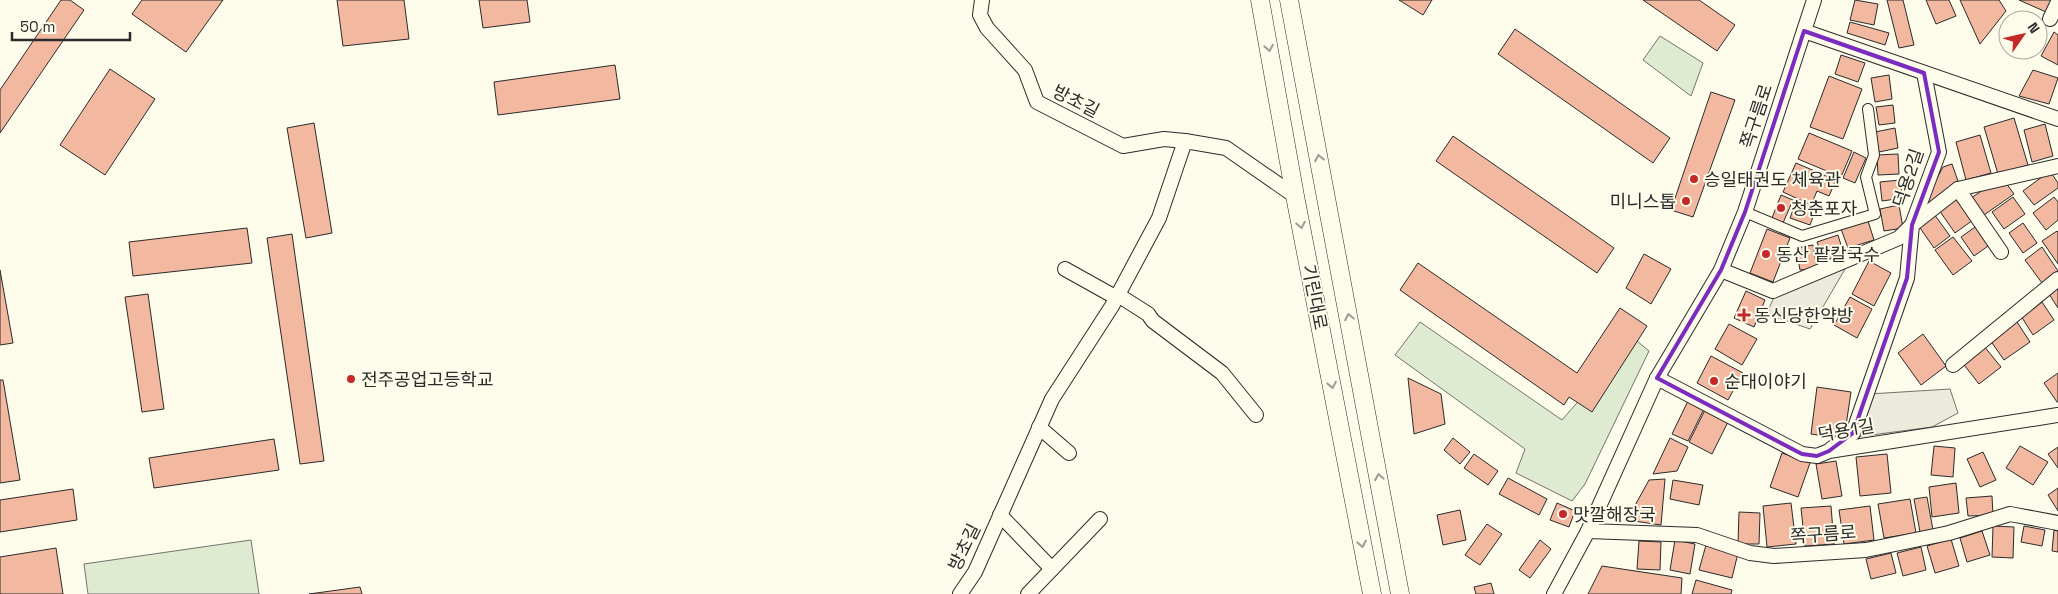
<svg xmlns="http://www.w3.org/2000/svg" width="2058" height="594" viewBox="0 0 2058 594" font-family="'Space Grotesk','Noto Sans KR',sans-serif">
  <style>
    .green { fill: #deebd1; stroke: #74746e }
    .parking { fill: #eceadb; stroke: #74746e }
    .building { fill: #f2b8a0; stroke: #2b2b2b }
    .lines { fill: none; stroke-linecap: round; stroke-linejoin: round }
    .pedestrian-casing { stroke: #2b2b2b; stroke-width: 12 }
    .minor-casing { stroke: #2b2b2b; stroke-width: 16 }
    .tertiary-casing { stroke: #2b2b2b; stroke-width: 19 }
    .pedestrian { stroke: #fdfbea; stroke-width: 10 }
    .minor { stroke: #fdfbea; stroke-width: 14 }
    .tertiary { stroke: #fdfbea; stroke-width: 18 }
    .oneway { stroke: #9e9d94 }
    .marked { fill: none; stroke: #7b2cbf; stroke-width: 4; stroke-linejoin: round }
    .poi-dot { fill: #c62828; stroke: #fdfbea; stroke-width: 2 }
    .labels { text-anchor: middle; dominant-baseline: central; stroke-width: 4; stroke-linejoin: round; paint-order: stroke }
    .street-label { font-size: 18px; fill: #2b2b2b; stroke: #fdfbea }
    .poi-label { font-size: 18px; fill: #2b2b2b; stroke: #fdfbea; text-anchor: start }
  </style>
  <rect width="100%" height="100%" fill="#fdfbea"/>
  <!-- green -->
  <g class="green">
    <polygon points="1660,36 1703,63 1691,96 1643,60"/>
    <polygon points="1420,322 1562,420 1582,397 1637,341 1649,351 1585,484 1572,501 1516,473 1525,449 1395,355"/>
    <polygon points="251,540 259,594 88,594 84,564"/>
  </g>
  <!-- parking -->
  <g class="parking">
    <polygon points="1848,264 1810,329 1770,315 1769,308 1777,291"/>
    <polygon points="1950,389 1958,413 1932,427 1856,437 1869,394"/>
  </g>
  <!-- building -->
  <g class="building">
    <polygon points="61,0 70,0 84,10 0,133 0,90"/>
    <polygon points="142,0 223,0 186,52 132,14"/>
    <polygon points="337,0 404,0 409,39 343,46"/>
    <polygon points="479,0 527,0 530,22 483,28"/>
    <polygon points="1399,0 1432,0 1423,15"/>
    <polygon points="1643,0 1699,0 1735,25 1717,51"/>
    <polygon points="1855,0 1878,4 1874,25 1850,20"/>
    <polygon points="1887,0 1903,0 1914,45 1899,48"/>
    <polygon points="1926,0 1949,0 1956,16 1936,24"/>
    <polygon points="1960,0 1999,0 2006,11 1980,44"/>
    <polygon points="2019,0 2051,0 2046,12"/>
    <polygon points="1850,22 1889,33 1885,45 1847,33"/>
    <polygon points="1515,29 1670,138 1653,163 1498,54"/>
    <polygon points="2054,32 2058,35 2058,65 2041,56"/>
    <polygon points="1841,55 1865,63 1858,82 1835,74"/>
    <polygon points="615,65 620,99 498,115 494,82"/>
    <polygon points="110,69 155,99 105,175 60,145"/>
    <polygon points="2033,70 2058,78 2049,104 2019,96"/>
    <polygon points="1889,75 1892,99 1875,102 1871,78"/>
    <polygon points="1829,76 1862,89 1843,139 1810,127"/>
    <polygon points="1711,92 1735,100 1693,217 1671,210"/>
    <polygon points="1893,105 1895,123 1879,125 1876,107"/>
    <polygon points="2014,118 2028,165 1998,174 1984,127"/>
    <polygon points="314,123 332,233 306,238 287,128"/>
    <polygon points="2045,124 2053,156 2032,162 2024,130"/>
    <polygon points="1895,128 1898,148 1879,152 1875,132"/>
    <polygon points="1809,133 1852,151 1841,177 1798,159"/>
    <polygon points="1980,135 1991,173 1966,180 1956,142"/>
    <polygon points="1453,136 1614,248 1597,273 1436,161"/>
    <polygon points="1854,152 1866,158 1855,183 1843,178"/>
    <polygon points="1898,154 1899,174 1878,175 1877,155"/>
    <polygon points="1796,163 1836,180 1829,196 1817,191 1811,205 1783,192"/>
    <polygon points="1952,164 1959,184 1929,206 1925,200 1943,167"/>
    <polygon points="2050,171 2058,183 2058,188 2034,205 2023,191"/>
    <polygon points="1900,180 1903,198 1882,201 1880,182"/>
    <polygon points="2006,183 2014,194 1984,215 1971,198 1986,188"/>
    <polygon points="1781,195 1793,200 1783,223 1772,218"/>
    <polygon points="2013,197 2025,214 2004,229 1992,212"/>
    <polygon points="2054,197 2058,202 2058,220 2046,230 2033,213"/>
    <polygon points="1956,198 1973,220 1955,233 1939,210"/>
    <polygon points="1796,202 1816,209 1810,225 1790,218"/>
    <polygon points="1899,205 1903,228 1884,231 1880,209"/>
    <polygon points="1934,214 1950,236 1934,248 1918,225"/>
    <polygon points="1868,221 1874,240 1848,248 1841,229"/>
    <polygon points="2023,223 2037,243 2023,253 2009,233"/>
    <polygon points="1978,225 1991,244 1974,256 1961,237"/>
    <polygon points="247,228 252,263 133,276 129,242"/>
    <polygon points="1767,229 1790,238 1773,282 1750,273"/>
    <polygon points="2057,231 2058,232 2058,264 2042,241"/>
    <polygon points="292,234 324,461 300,464 267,238"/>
    <polygon points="1838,235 1844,255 1824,262 1817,242"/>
    <polygon points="1953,237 1972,261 1953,275 1935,250"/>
    <polygon points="1813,245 1817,268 1800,270 1796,248"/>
    <polygon points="2042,247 2058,271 2042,283 2025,260"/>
    <polygon points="1644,254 1671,269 1651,304 1626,288"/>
    <polygon points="1869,261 1891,273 1874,306 1852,294"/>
    <polygon points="1418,263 1577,373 1620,308 1647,326 1592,412 1569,397 1564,405 1400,290"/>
    <polygon points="0,270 13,343 0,345"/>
    <polygon points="2058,285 2058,308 2047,291"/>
    <polygon points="1746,291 1765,300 1754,327 1734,318"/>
    <polygon points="148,294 164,409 142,412 125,297"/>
    <polygon points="1850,297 1872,309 1857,338 1834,325"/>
    <polygon points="2042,302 2054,320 2033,335 2021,316"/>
    <polygon points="2017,322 2030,342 2004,360 1990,340"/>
    <polygon points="1729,324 1757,339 1742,365 1715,349"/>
    <polygon points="1923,334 1946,366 1921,385 1898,353"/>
    <polygon points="1983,345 2001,367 1979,384 1961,361"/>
    <polygon points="1711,356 1743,373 1728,400 1697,383"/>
    <polygon points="2058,373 2058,402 2057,402 2044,383"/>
    <polygon points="1408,378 1441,394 1445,424 1414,434"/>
    <polygon points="0,380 3,380 20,480 0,483"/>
    <polygon points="1817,387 1851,392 1844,439 1811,434"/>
    <polygon points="1688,401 1704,409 1688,441 1672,434"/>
    <polygon points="1705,410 1728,422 1712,454 1689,442"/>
    <polygon points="1453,438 1470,452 1460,464 1444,450"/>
    <polygon points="1670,438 1688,447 1677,471 1653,474"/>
    <polygon points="274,439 279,470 154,488 149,458"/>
    <polygon points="1934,446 1955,448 1953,477 1931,475"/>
    <polygon points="2020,446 2048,462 2033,485 2006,468"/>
    <polygon points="2058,447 2058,468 2048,454"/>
    <polygon points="1983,452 1996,480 1980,487 1967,459"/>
    <polygon points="1782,453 1810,463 1798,497 1770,487"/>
    <polygon points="1474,454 1498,471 1488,485 1464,468"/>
    <polygon points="1887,454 1891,493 1860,496 1856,457"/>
    <polygon points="1836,461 1842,496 1822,499 1816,464"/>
    <polygon points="1508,478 1547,499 1539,515 1499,494"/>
    <polygon points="1665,479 1661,525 1627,520 1649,480"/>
    <polygon points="1673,480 1703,485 1699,505 1670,499"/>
    <polygon points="1956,483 1959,513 1932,517 1929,487"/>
    <polygon points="2058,488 2058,511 2048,495"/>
    <polygon points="73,489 77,520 0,532 0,500"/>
    <polygon points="1992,496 1993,515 1968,516 1966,498"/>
    <polygon points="1927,497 1933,530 1920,532 1914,499"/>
    <polygon points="1910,499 1916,533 1884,538 1878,504"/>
    <polygon points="1557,503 1575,511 1569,527 1550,520"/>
    <polygon points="1791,503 1796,544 1767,547 1763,506"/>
    <polygon points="1831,506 1834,544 1805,546 1801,508"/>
    <polygon points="1870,506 1874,540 1844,544 1839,510"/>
    <polygon points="1460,510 1466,540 1443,545 1437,515"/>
    <polygon points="1739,512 1760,513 1759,544 1738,544"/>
    <polygon points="1487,524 1502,534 1480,565 1465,555"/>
    <polygon points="1993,526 2014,527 2013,558 1992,557"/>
    <polygon points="2024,526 2045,530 2042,546 2021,542"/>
    <polygon points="2054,530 2058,531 2058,552 2052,551"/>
    <polygon points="1982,531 1990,555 1967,562 1960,538"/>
    <polygon points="1951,539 1959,566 1935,573 1927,546"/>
    <polygon points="1540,540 1551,549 1530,578 1519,570"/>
    <polygon points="1675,540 1695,544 1690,574 1670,570"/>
    <polygon points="1639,541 1661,542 1660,570 1637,569"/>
    <polygon points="1706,545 1738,553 1732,578 1699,570"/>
    <polygon points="1921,547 1926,570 1903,576 1897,553"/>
    <polygon points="56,548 63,594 0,594 0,557"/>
    <polygon points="1891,553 1896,573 1871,579 1866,559"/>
    <polygon points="1602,566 1682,578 1681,594 1588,594"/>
    <polygon points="1696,580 1732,590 1731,594 1692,594"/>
    <polygon points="1491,583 1494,594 1476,594 1474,587"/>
    <polygon points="360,587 362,594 309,594"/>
  </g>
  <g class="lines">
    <!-- pedestrian casing -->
    <g class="pedestrian-casing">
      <polyline id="pedestrian" points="1745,212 1802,236 1875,214 1866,177 1874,155 1868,109"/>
    </g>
    <!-- minor casing -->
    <g class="minor-casing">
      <g id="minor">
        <polyline points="982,0 980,15 987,28 1025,70 1037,102 1123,146 1164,139 1185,141"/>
        <polyline points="2050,19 2058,2"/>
        <polyline points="1804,31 2058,119"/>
        <polyline points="1958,189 2001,252"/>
        <polyline points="1065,269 1117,298"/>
        <polyline points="1721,270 1773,291 1899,238 1912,225 1958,189 2058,166"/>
        <polyline points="1118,295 1148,314 1153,321 1222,373 1256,415"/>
        <polyline points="1953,365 2058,279"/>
        <polyline points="1657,378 1802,454 1817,456 1829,451 2058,415"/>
        <polyline points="1039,427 1069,453"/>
        <polyline points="1831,449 1853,433 1907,278 1912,225 1939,152 1924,73"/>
        <polyline points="1000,515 1052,569"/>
        <polyline points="1588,531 1697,535 1750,553 1774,556 1866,550 1949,533 2010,514 2058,523"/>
        <polyline points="960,594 975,572 1052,399 1112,306 1159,218 1185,141 1226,148 1295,196"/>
        <polyline points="1028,594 1100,519"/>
        <polyline points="1554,594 1588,531 1657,378 1721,270 1745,212 1814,0"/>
      </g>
    </g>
    <!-- tertiary casing -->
    <g class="tertiary-casing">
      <g id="tertiary">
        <polyline points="1260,0 1295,196 1372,594"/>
        <polyline points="1289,0 1400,594"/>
      </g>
    </g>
    <!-- pedestrian -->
    <use href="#pedestrian" class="pedestrian"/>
    <!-- minor -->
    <use href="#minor" class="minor"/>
    <!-- tertiary -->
    <use href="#tertiary" class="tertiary"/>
  </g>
  <!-- one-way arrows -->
  <defs><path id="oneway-chevron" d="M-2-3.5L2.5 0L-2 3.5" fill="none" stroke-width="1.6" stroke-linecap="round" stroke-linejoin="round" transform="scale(1.25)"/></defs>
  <g class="oneway">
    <use href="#oneway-chevron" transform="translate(1269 48) rotate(80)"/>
    <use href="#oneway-chevron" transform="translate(1319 158) rotate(-101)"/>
    <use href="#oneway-chevron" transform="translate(1301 225) rotate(79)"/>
    <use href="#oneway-chevron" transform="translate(1349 317) rotate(-101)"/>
    <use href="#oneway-chevron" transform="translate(1332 385) rotate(79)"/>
    <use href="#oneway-chevron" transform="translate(1379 477) rotate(-100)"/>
    <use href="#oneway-chevron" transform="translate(1362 544) rotate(79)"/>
  </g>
  <!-- marked area -->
  <path class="marked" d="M1804 31 1924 73 1939 152 1912 225 1907 278 1853 433 1829 451 1817 456 1802 454 1657 378 1721 270 1745 212Z"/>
  <!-- markers -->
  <g class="poi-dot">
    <circle cx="1694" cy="179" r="5"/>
    <circle cx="1686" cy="201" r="5"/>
    <circle cx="1781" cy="208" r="5"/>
    <circle cx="1766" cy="254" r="5"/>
    <path d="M1741.5 307.5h5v5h5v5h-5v5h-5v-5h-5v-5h5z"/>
    <circle cx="351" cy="379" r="5"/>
    <circle cx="1714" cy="381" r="5"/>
    <circle cx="1563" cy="514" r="5"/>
  </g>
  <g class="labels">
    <!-- street labels -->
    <g class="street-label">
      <text transform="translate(1076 101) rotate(27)">방초길</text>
      <text transform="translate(1756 116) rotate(-72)">쪽구름로</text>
      <text transform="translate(1908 178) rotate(-72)">덕용2길</text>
      <text transform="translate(1315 297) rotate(79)">기린대로</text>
      <text transform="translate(1846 430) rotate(-10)">덕용1길</text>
      <text transform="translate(1823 534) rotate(-4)">쪽구름로</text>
      <text transform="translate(964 547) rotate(-64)">방초길</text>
    </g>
    <!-- poi labels -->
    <g class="poi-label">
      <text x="1704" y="179">승일태권도 체육관</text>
      <text x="1676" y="201" text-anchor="end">미니스톱</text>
      <text x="1791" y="208">청춘포자</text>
      <text x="1776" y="254">동산 팥칼국수</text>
      <text x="1754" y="315">동신당한약방</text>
      <text x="361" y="379">전주공업고등학교</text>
      <text x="1724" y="381">순대이야기</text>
      <text x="1573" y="514">맛깔해장국</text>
    </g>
  </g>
  <!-- north arrow -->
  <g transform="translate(2023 35) rotate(56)"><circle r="24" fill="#fdfbea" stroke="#a9a89e"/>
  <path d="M0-4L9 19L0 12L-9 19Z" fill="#c62828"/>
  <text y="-8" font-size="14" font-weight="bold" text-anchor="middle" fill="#2b2b2b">N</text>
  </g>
  <!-- scale -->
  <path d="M12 32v8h118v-8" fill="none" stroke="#2b2b2b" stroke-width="2.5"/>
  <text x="20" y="32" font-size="15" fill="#2b2b2b" stroke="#fdfbea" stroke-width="4" paint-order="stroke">50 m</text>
</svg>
